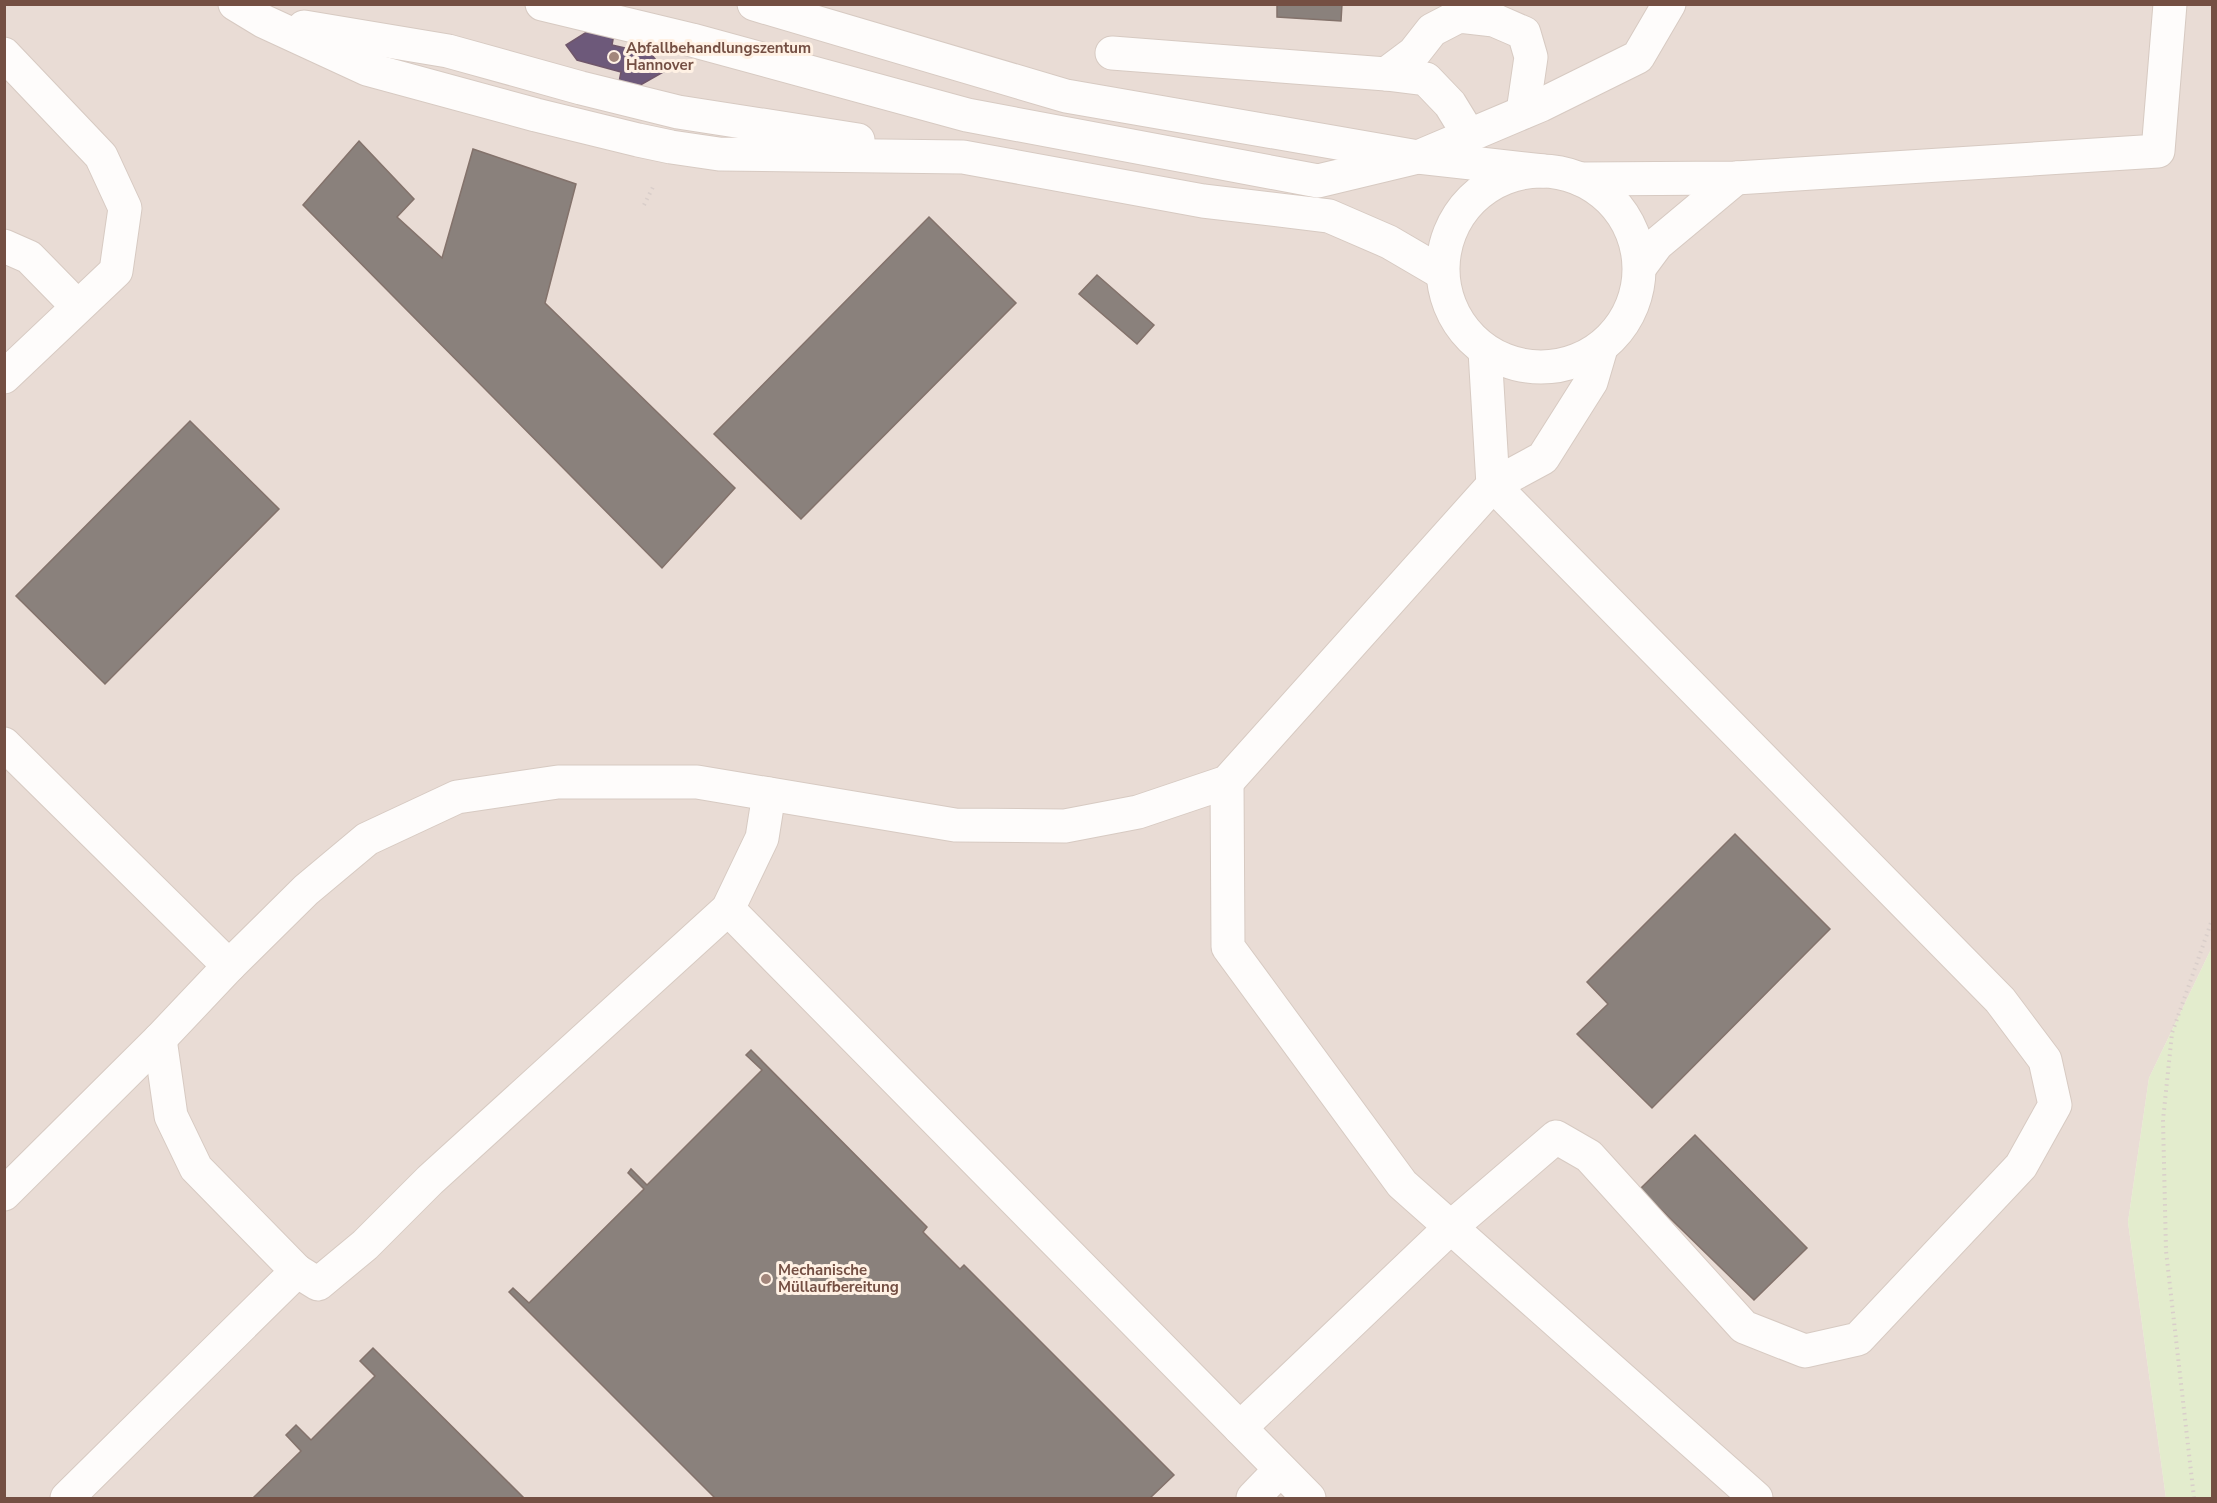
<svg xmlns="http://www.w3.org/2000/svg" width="2217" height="1503" viewBox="0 0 2217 1503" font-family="'Nunito Sans',sans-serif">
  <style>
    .industrial { fill: #e9dcd5 }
    .green { fill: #e3eccd }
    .offices { fill: #6d597a; stroke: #6f566a; stroke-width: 1.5 }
    .industry { fill: #8a817c; stroke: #83726b; stroke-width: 1.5 }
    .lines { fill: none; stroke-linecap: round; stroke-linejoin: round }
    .minor-casing { stroke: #d7cac2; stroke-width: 35 }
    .path { stroke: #d9ceca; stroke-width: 4; stroke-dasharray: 1.5 4.5; stroke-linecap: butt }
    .minor { stroke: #fefcfb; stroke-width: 33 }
    .poi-dot { fill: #a2867b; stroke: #fff1e4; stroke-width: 2 }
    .labels { text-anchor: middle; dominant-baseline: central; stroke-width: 6; stroke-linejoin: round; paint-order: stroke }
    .poi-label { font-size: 15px; font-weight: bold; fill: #744f43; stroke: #fff1e4; text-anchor: start }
  </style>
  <rect width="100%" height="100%" fill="#f6ede4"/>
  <!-- industrial -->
  <polygon class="industrial" points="5,5 2212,5 2212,947 2149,1078 2128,1222 2166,1498 5,1498"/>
  <!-- green -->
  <polygon class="green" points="2212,947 2212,1498 2166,1498 2128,1222 2149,1078"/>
  <!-- offices -->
  <polygon class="offices" points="593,28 614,34 612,45 651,54 665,71 637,87 619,82 621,72 577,60 566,45"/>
  <!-- industry -->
  <g class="industry">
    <polygon points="1277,4 1342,4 1341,21 1277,17"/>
    <polygon points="359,141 414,199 397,217 442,258 473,149 576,184 545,303 735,488 662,568 303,205"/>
    <polygon points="929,217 1016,303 801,519 714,434"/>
    <polygon points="1097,275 1154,325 1137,344 1079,294"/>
    <polygon points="190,421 279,509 105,684 16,596"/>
    <polygon points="1735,834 1830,929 1652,1108 1577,1034 1608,1004 1587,982"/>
    <polygon points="751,1050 927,1227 923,1232 960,1269 964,1265 1174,1475 1150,1498 715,1498 509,1292 513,1288 529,1303 644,1189 628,1173 631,1169 647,1185 762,1070 746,1055"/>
    <polygon points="1695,1135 1807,1248 1754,1300 1640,1189"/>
    <polygon points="373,1348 524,1498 253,1498 301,1451 286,1435 296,1425 311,1440 375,1376 360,1361"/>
  </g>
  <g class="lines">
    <!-- minor casing -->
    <g class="minor-casing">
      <g id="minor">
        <polyline points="235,4 263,21 367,69 536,115 638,140 671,147 719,154 963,157 1203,201 1329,216 1389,242 1442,273"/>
        <polyline points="542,4 692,40 967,115 1318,181 1418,157 1541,105 1638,57 1669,4"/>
        <polyline points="754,4 1066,96 1418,157 1543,171"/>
        <polyline points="304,27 448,51 581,88 678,112 858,140"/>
        <polyline points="1112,53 1386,74 1426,79 1450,104 1469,135"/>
        <polyline points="4,54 101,156 125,208 116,271 4,377"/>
        <polyline points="1386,74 1414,53 1432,30 1459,16 1494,20 1524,33 1531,57 1523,112"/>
        <circle cx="1541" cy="269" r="98"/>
        <polyline points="1580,179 1736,178 2158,151 2170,4"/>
        <polyline points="4,246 29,257 77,306"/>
        <polyline points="1640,267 1657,244 1736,178"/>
        <polyline points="4,744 229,966"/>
        <polyline points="1227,782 1228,947 1402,1184 1756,1498"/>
        <polyline points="728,909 1309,1498"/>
        <polyline points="4,1194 160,1039 229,966 306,890 367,839 457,797 558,782 697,782 955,825 1065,826 1138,812 1227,782 1493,485 1543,458 1591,382 1601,348"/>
        <polyline points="297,1271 318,1284 365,1245 430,1180 728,909 762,838 769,794"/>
        <polyline points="1240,1428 1451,1227 1556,1137 1589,1156 1744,1327 1805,1351 1858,1339 2021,1166 2055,1105 2045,1060 2000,1000 1493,485 1485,351"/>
        <polyline points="67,1498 297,1271 196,1168 171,1116 160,1039"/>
        <polyline points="1253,1498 1280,1470"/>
      </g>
    </g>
    <!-- path -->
    <g class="path">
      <polyline points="644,205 653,187"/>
      <polyline points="2194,1498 2166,1251 2163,1120 2172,1033 2212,920"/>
    </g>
    <!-- minor -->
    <use href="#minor" class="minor"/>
  </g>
  <!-- markers -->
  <g class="poi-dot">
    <circle cx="614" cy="57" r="6"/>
    <circle cx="766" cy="1279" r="6"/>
  </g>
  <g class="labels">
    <!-- poi labels -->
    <g class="poi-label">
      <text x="626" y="48">Abfallbehandlungszentum<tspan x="626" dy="17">Hannover</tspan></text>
      <text x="778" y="1270">Mechanische<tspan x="778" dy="17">Müllaufbereitung</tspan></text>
    </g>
  </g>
  <!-- border -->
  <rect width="2217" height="1503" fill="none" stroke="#744f43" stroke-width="12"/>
</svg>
